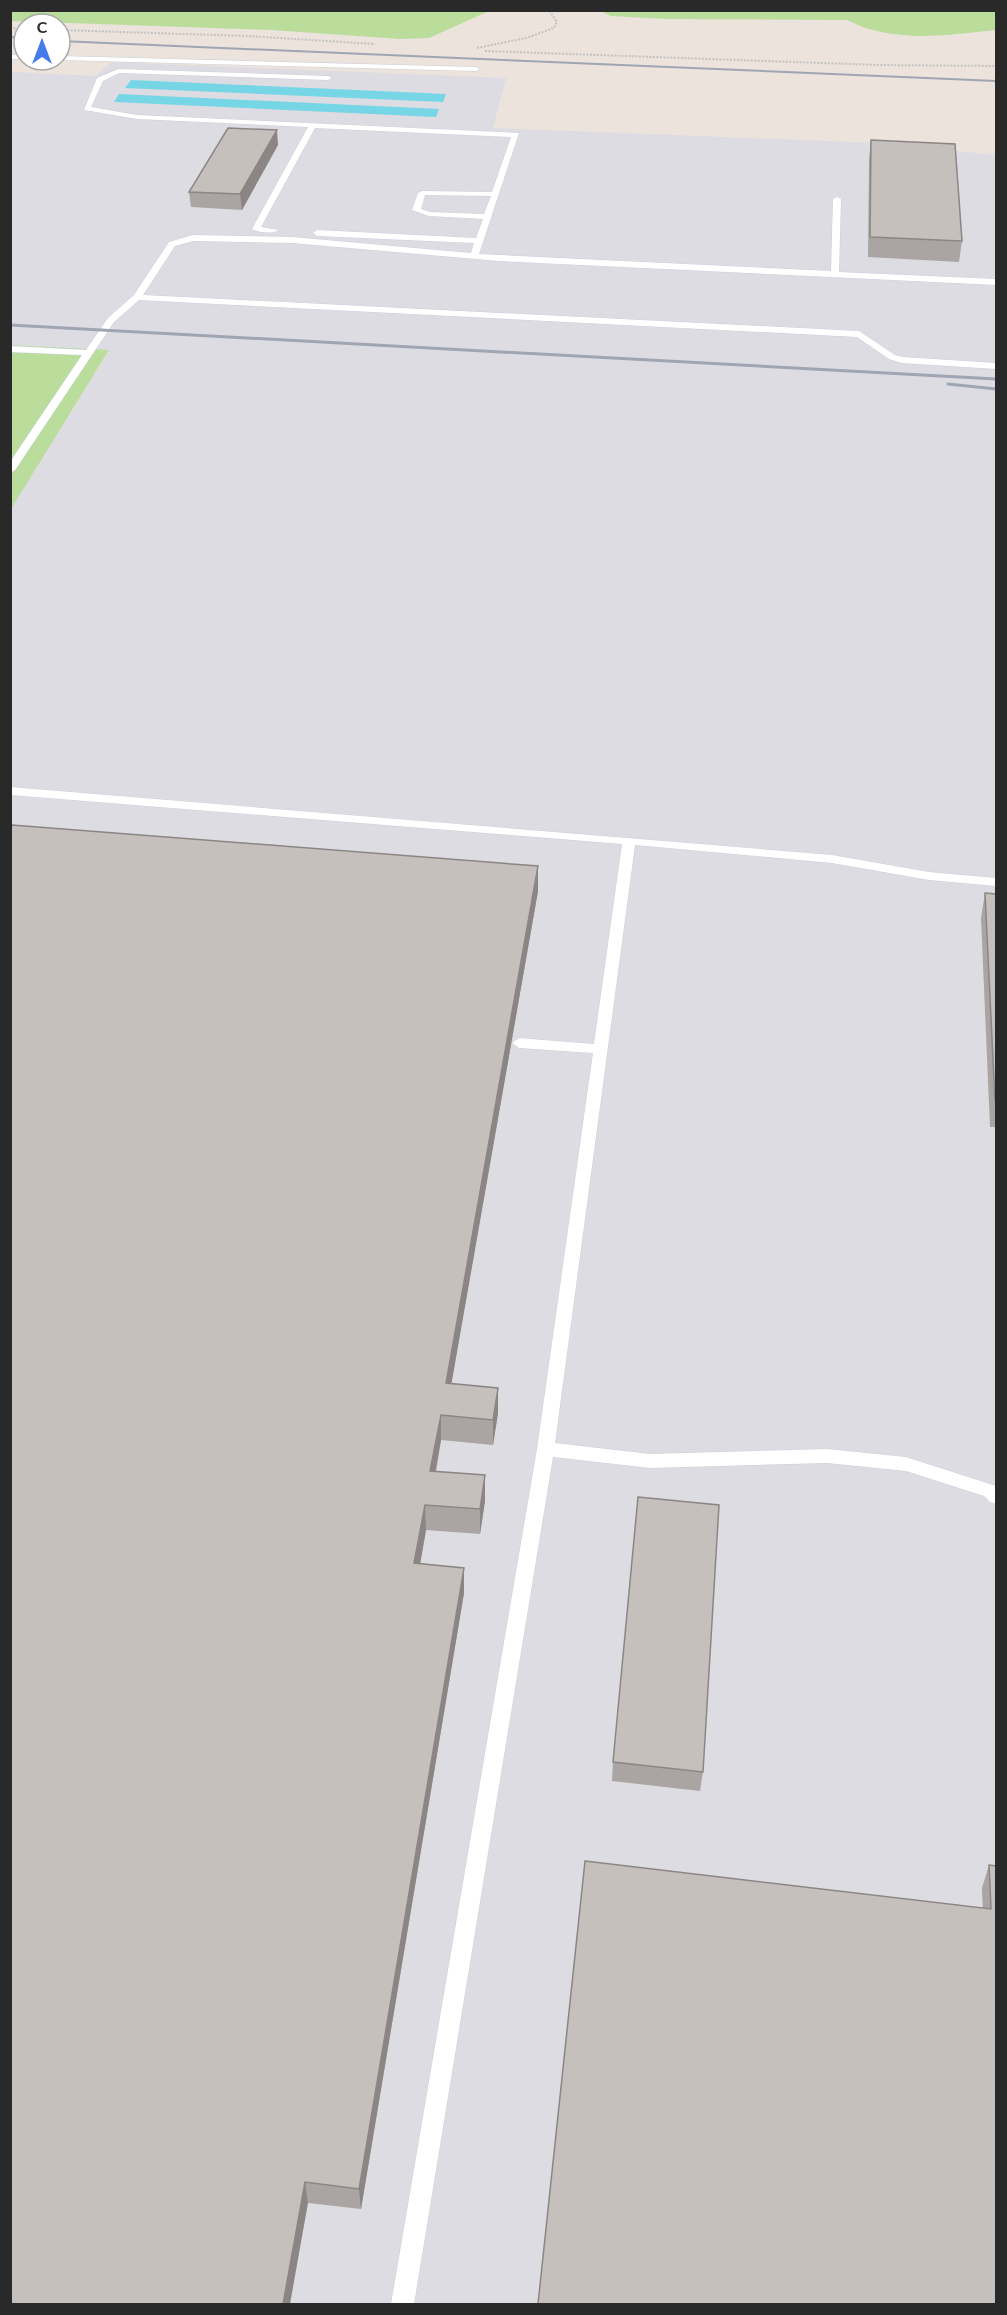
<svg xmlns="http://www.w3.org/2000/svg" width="1007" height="2315" viewBox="0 0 1007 2315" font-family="Lato,sans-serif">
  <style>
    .industrial { fill: #dedce3 }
    .green { fill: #bbdd9c }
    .water { fill: #76d6e5 }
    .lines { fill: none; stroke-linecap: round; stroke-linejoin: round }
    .service-casing { stroke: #cbd0da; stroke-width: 1 }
    .path { stroke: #c3c3c3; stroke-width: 2; stroke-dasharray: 2 1.5; stroke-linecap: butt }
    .service { fill: #fff; fill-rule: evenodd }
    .rail-far1 { stroke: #9fa5b2; stroke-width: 2 }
    .rail { stroke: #9fa5b2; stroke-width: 3 }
    .wall { fill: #aaa5a2 }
    .shaded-wall { fill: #8b8684 }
    .building { fill: #c6c0bc; stroke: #8b8684; stroke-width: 1.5 }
  </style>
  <rect width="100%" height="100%" fill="#ebe3dc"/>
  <!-- industrial -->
  <polygon class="industrial" points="111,62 506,78 493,128 880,143 996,155 996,2304 11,2304 10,509 109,351 11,345 11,72 96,76"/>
  <!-- green -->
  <g class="green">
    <polygon points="10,11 11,10 489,11 429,38 400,39 272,30 11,21"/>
    <path d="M600 11H996V30C946 35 894 44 847 20L667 19 611 16Z"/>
    <polygon points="11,345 109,350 11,509"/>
  </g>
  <!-- water -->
  <g class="water">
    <polygon points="131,80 446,94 443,102 125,88"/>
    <polygon points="119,94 439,109 436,117 114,102"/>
  </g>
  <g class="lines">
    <!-- service casing -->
    <g class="service-casing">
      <g id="service">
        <rect x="10" y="55" width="14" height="4"/>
        <polygon points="60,56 476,67 480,69 476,71 60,60"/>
        <path d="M118 69 328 76 332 78 328 80 119 73 103 81 91 107 137 115 519 133 479 254 831 271 833 199 837 197 841 199 839 272 996 279V285L499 261 292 243 193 241 175 246 143 295 859 331 895 355 903 357 996 363V369L902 363 889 359 857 337 139 300 114 322 15 470 10 473V462L82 355 10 352V346L86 350 108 318 134 295 169 242 193 235 292 237 471 253 474 243 317 236 313 233 317 230 476 238 483 219 429 216 412 210 418 193 422 191 492 192 511 137 315 128 261 227 279 230C273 234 258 233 252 229L308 127 137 119 84 110 97 78ZM425 195 491 196 484 214 430 212 421 209Z"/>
        <polygon points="10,787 832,855 929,872 996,878 996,886 929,880 832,863 635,845 555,1443 650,1454 827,1449 906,1457 996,1486 996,1504 990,1502 984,1496 906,1471 827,1463 650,1468 553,1457 414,2304 391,2304 537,1449 593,1053 519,1048 512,1043 519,1038 594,1044 622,844 10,795"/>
      </g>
    </g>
    <!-- path -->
    <g class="path">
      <polyline points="10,28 24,29"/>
      <polyline points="60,30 247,36 375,44"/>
      <polyline points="477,48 526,38 554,28 557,22 549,10"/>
      <polyline points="485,51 879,65 996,66"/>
    </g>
    <!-- service -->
    <use href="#service" class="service"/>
    <!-- rail-far1 -->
    <g class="rail-far1">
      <polyline points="10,37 24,38"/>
      <polyline points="60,41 996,81"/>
    </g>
    <!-- rail -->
    <g class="rail">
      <polyline points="10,325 996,379"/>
      <polyline points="948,384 996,389"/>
    </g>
  </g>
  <!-- wall -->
  <g class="wall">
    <polygon points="871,140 962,241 959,262 868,257 869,159"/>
    <polygon points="278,145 242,210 191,207 189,192"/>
    <polygon points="538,866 538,891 451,1384 498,1413 493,1445 441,1440 436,1472 485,1475 485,1501 480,1534 426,1530 420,1563 464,1593 361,2209 308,2203 10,2304"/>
    <polygon points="985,893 996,894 996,1127 990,1127 981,918"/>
    <polygon points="613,1762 703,1772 700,1791 612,1781"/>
    <polygon points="989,1865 996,1866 996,2304 982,1888"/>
  </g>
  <!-- shaded-wall -->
  <g class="shaded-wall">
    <polygon points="277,130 278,145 242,210 240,194"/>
    <polygon points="538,866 538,891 447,1409 446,1383"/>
    <polygon points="498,1388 498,1413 493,1445 493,1420"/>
    <polygon points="441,1415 441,1440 431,1496 430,1471"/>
    <polygon points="485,1475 485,1501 480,1534 480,1509"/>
    <polygon points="425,1505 426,1530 416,1588 414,1563"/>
    <polygon points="464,1568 464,1593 361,2209 359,2189"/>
    <polygon points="305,2182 308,2203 290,2304 283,2304"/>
  </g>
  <!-- building -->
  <g class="building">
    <polygon points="228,128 277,130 240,194 189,192"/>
    <polygon points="871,140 955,144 962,241 870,237"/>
    <polygon points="12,825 538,866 446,1383 498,1388 493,1420 441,1415 430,1471 485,1475 480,1509 425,1505 414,1563 464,1568 359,2189 305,2182 283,2304 10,2304 10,828"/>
    <polygon points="985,893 996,894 996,1101 995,1101"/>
    <polygon points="638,1497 719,1505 703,1772 613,1762"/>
    <polygon points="585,1861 991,1909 989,1865 996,1866 996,2304 538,2304"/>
  </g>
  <!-- border -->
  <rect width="1007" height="2315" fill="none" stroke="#292929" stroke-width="24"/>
  <!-- north arrow -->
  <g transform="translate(42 42)"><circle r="28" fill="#ffffff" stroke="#a9a9a9" stroke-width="1.5"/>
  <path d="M0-4.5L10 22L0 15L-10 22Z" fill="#477bec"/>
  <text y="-9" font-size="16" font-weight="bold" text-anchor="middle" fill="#292929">С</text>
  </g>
</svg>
